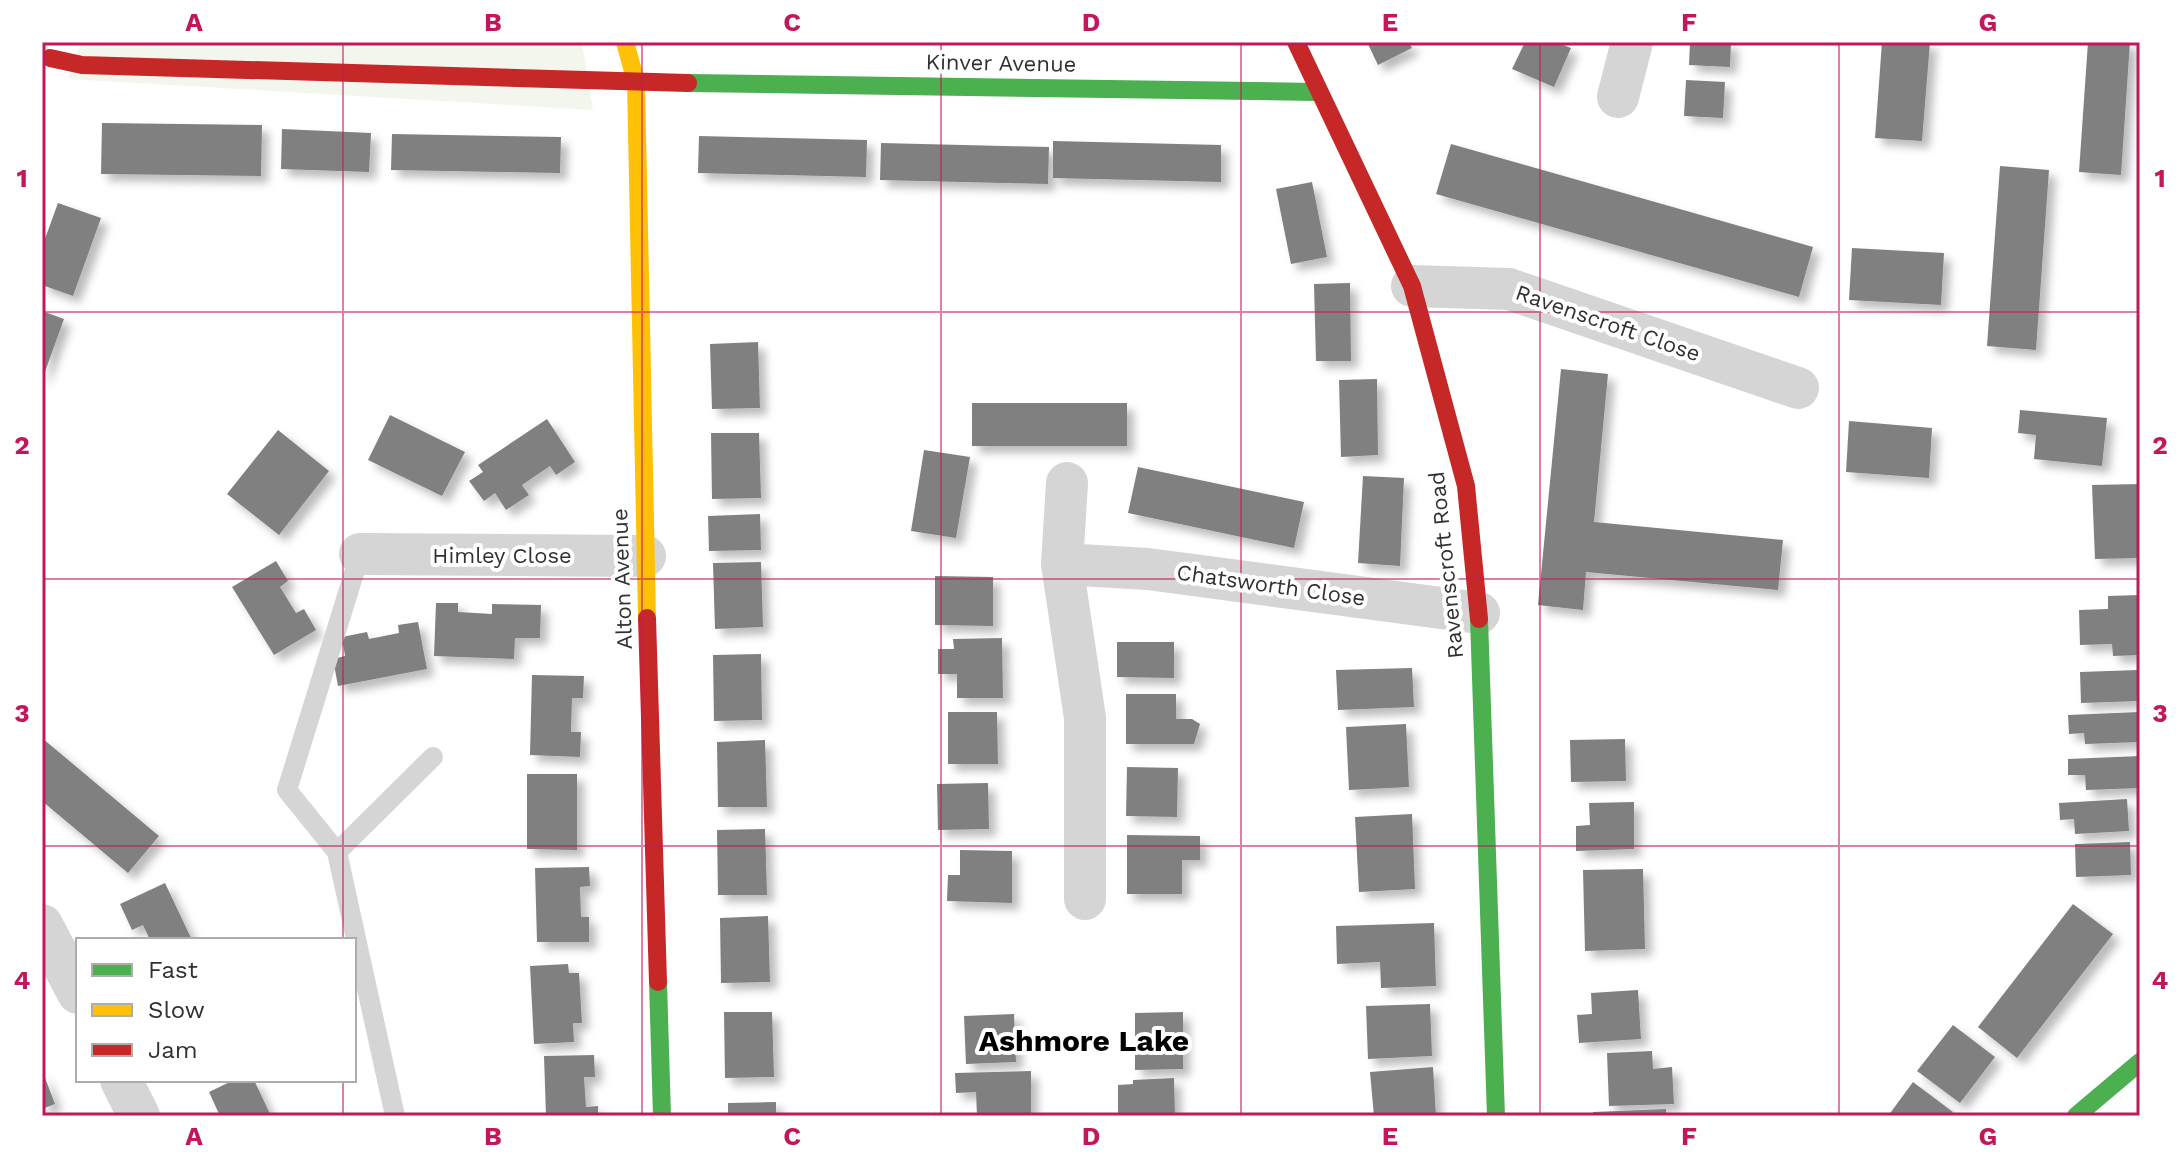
<svg xmlns="http://www.w3.org/2000/svg" width="2182" height="1158" viewBox="0 0 2182 1158" font-family="'Work Sans',sans-serif">
  <style>
    .green { fill: #f3f6ed }
    .building { fill: #808080; filter: url(#shadow) }
    .lines { fill: none; stroke-linecap: round; stroke-linejoin: round }
    .lane { stroke: #d5d5d5; stroke-width: 20 }
    .street { stroke: #d5d5d5; stroke-width: 42 }
    .fast { stroke: #4caf50; stroke-width: 18 }
    .slow { stroke: #ffc107; stroke-width: 18 }
    .jam { stroke: #c62828; stroke-width: 18 }
    .grid { fill: none; stroke: #c2185b; stroke-width: 2; stroke-opacity: 0.55 }
    .labels { text-anchor: middle; dominant-baseline: central; stroke-width: 8; stroke-linejoin: round; paint-order: stroke }
    .street-label { font-size: 22px; fill: #313131; stroke: #fff }
    .district-label { font-size: 30px; font-weight: bold; fill: #000; stroke: #fff }
    .neatline { fill: none; stroke: #c2185b; stroke-width: 3 }
    .grid-label { font-size: 26px; text-anchor: middle; font-weight: bold; fill: #c2185b }
  </style>
  <defs>
    <filter id="shadow"><feDropShadow dx="7" dy="7" stdDeviation="4" flood-color="#0004"/></filter>
  </defs>
  <rect width="100%" height="100%" fill="#fff"/>
  <!-- green -->
  <polygon class="green" points="81,42 582,42 593,110 68,79"/>
  <!-- building -->
  <g class="building">
    <polygon points="1367,42 1409,42 1412,48 1378,65"/>
    <polygon points="1525,42 1555,42 1571,48 1554,87 1512,69"/>
    <polygon points="1690,42 1731,42 1730,67 1689,65"/>
    <polygon points="1882,42 1930,42 1922,141 1875,138"/>
    <polygon points="2088,42 2130,42 2121,175 2079,172"/>
    <polygon points="1686,80 1725,82 1723,118 1684,116"/>
    <polygon points="102,123 262,125 261,176 101,174"/>
    <polygon points="282,129 371,133 369,172 281,169"/>
    <polygon points="392,134 561,137 560,173 391,170"/>
    <polygon points="699,136 867,140 866,177 698,173"/>
    <polygon points="1053,141 1221,145 1221,182 1053,178"/>
    <polygon points="881,143 1049,147 1048,184 880,180"/>
    <polygon points="1451,144 1813,247 1799,297 1436,194"/>
    <polygon points="2000,166 2049,170 2036,350 1987,346"/>
    <polygon points="1312,182 1327,257 1291,264 1276,189"/>
    <polygon points="58,203 101,218 73,296 42,285 42,247"/>
    <polygon points="1852,248 1944,253 1941,305 1849,300"/>
    <polygon points="1350,283 1351,361 1316,361 1314,284"/>
    <polygon points="42,311 64,319 42,380"/>
    <polygon points="758,342 760,408 712,409 710,344"/>
    <polygon points="1561,369 1608,374 1594,522 1783,540 1778,590 1586,572 1583,610 1538,605"/>
    <polygon points="1377,379 1378,455 1341,457 1339,380"/>
    <rect x="972" y="403" width="155" height="43"/>
    <polygon points="2020,410 2107,418 2102,466 2034,459 2036,435 2018,433"/>
    <polygon points="390,415 465,452 442,496 368,460"/>
    <polygon points="547,419 575,462 556,475 550,466 522,485 529,495 506,510 495,493 484,501 469,481 483,472 478,465"/>
    <polygon points="1849,421 1932,428 1929,478 1846,472"/>
    <polygon points="278,430 329,471 279,535 227,494"/>
    <polygon points="711,433 759,433 761,498 712,499"/>
    <polygon points="924,450 970,457 956,538 911,531"/>
    <polygon points="1138,467 1304,502 1294,548 1128,513"/>
    <polygon points="1363,476 1404,478 1400,566 1358,563"/>
    <polygon points="2140,484 2140,558 2095,559 2092,485"/>
    <polygon points="760,514 761,550 709,551 708,516"/>
    <polygon points="276,561 288,581 280,587 296,613 304,609 316,630 274,655 232,587"/>
    <polygon points="761,562 763,627 715,629 713,563"/>
    <polygon points="935,576 993,577 993,626 935,625"/>
    <polygon points="2140,595 2140,655 2113,656 2112,644 2080,645 2079,610 2108,609 2108,596"/>
    <polygon points="436,603 458,603 458,612 492,614 492,604 541,605 540,638 515,638 514,659 434,656"/>
    <polygon points="418,622 427,669 338,686 333,659 345,656 342,637 367,632 369,639 399,633 398,625"/>
    <polygon points="1002,638 1003,698 957,698 957,674 938,674 938,649 954,649 953,639"/>
    <polygon points="1117,642 1174,642 1174,678 1117,677"/>
    <polygon points="761,654 762,720 714,721 713,655"/>
    <polygon points="1412,668 1414,707 1338,710 1336,670"/>
    <polygon points="2138,670 2139,701 2081,703 2080,672"/>
    <polygon points="532,675 584,676 583,698 572,698 571,732 581,732 580,757 530,755"/>
    <polygon points="1126,694 1176,694 1176,719 1192,719 1200,724 1194,744 1126,744"/>
    <polygon points="948,712 997,712 998,764 948,764"/>
    <polygon points="2139,712 2140,742 2085,744 2084,733 2069,734 2068,715"/>
    <polygon points="1406,724 1409,787 1349,790 1346,727"/>
    <polygon points="42,738 159,836 128,873 42,801"/>
    <polygon points="1625,739 1626,781 1571,782 1570,740"/>
    <polygon points="765,740 767,807 718,807 717,742"/>
    <polygon points="2140,756 2140,788 2086,790 2085,775 2068,775 2068,759"/>
    <polygon points="1127,767 1178,768 1177,817 1126,816"/>
    <polygon points="527,774 577,774 577,850 527,849"/>
    <polygon points="988,783 989,829 938,830 937,784"/>
    <polygon points="2127,799 2129,831 2075,834 2074,819 2060,820 2059,803"/>
    <polygon points="1634,802 1634,849 1576,851 1576,826 1590,825 1589,803"/>
    <polygon points="1412,814 1415,889 1359,892 1355,817"/>
    <polygon points="765,829 767,895 718,895 717,830"/>
    <polygon points="1127,835 1200,836 1200,860 1182,860 1182,894 1127,894"/>
    <polygon points="2130,842 2131,875 2076,877 2075,844"/>
    <polygon points="960,850 1012,851 1012,903 947,901 948,875 960,875"/>
    <polygon points="589,867 590,886 580,887 581,917 589,917 589,942 537,942 535,868"/>
    <polygon points="1643,869 1645,949 1585,951 1583,870"/>
    <polygon points="165,883 192,940 150,940 143,925 132,930 120,904"/>
    <polygon points="2073,904 2113,934 2017,1058 1978,1027"/>
    <polygon points="768,916 770,982 721,983 720,918"/>
    <polygon points="1434,923 1436,986 1381,988 1380,962 1337,964 1336,926"/>
    <polygon points="568,964 569,973 579,973 582,1023 573,1023 574,1042 534,1044 530,966"/>
    <polygon points="1638,990 1641,1039 1579,1043 1577,1015 1592,1014 1591,993"/>
    <polygon points="1430,1004 1432,1056 1368,1059 1366,1006"/>
    <polygon points="724,1012 772,1012 774,1077 725,1078"/>
    <polygon points="1183,1012 1183,1069 1135,1070 1135,1013"/>
    <polygon points="1014,1014 1016,1062 966,1064 964,1016"/>
    <polygon points="1953,1025 1995,1057 1960,1103 1917,1071"/>
    <polygon points="1652,1051 1653,1069 1672,1067 1674,1104 1609,1106 1607,1053"/>
    <polygon points="594,1055 595,1077 584,1077 586,1107 598,1106 598,1116 546,1116 544,1056"/>
    <polygon points="1433,1067 1436,1116 1374,1116 1370,1072"/>
    <polygon points="42,1070 55,1104 42,1109"/>
    <polygon points="1031,1071 1031,1116 977,1116 976,1092 956,1093 955,1073"/>
    <polygon points="1174,1078 1175,1116 1118,1116 1118,1085 1133,1084 1133,1080"/>
    <polygon points="234,1080 254,1080 271,1116 220,1116 209,1092"/>
    <polygon points="1913,1082 1953,1112 1950,1116 1888,1116"/>
    <polygon points="776,1102 776,1116 728,1116 728,1103"/>
    <polygon points="1666,1109 1666,1116 1594,1116 1593,1112"/>
  </g>
  <g class="lines">
    <!-- lane -->
    <g class="lane">
      <polyline points="360,554 287,790 337,852 395,1116"/>
      <polyline points="337,852 433,757"/>
    </g>
    <!-- street -->
    <g class="street">
      <polyline points="1618,97 1632,42"/>
      <polyline points="1412,286 1509,289 1798,388"/>
      <polyline points="1067,483 1062,564 1085,718 1085,899"/>
      <polyline points="360,554 645,556"/>
      <polyline points="1062,564 1148,569 1479,613"/>
      <polyline points="42,925 78,993"/>
      <polyline points="121,1080 139,1116"/>
    </g>
    <!-- fast -->
    <g class="fast">
      <polyline points="688,83 1317,92"/>
      <polyline points="1479,619 1496,1116"/>
      <polyline points="658,982 662,1116"/>
      <polyline points="2076,1116 2140,1062"/>
    </g>
    <!-- slow -->
    <polyline class="slow" points="625,42 636,82 647,618"/>
    <!-- jam -->
    <g class="jam">
      <polyline points="1296,42 1412,286 1466,486 1479,619"/>
      <polyline points="50,58 82,65 688,83"/>
      <polyline points="647,618 658,982"/>
    </g>
  </g>
  <!-- grid -->
  <path class="grid" d="M343 42V940M642 42V1116M941 42V1116M1241 42V1116M1540 42V1116M1839 42V1116M42 312H2140M42 579H2140M42 846H2140M343 1080V1116"/>
  <g class="labels">
    <!-- street labels -->
    <g class="street-label">
      <text transform="translate(1001 63) rotate(1)">Kinver Avenue</text>
      <text transform="translate(1608 323) rotate(19)">Ravenscroft Close</text>
      <text x="502" y="555">Himley Close</text>
      <text transform="translate(1446 565) rotate(-96)">Ravenscroft Road</text>
      <text transform="translate(622 579) rotate(-92)">Alton Avenue</text>
      <text transform="translate(1271 585) rotate(8)">Chatsworth Close</text>
    </g>
    <!-- district labels -->
    <g class="district-label">
      <text x="1084" y="1040">Ashmore Lake</text>
    </g>
  </g>
  <!-- border -->
  <rect width="2182" height="1158" fill="none" stroke="#ffffff" stroke-width="88"/>
  <!-- legend -->
  <rect x="76" y="938" width="280" height="144" fill="#ffffff" stroke="#adadad" stroke-width="2"/>
  <rect x="92" y="964" width="40" height="12" fill="#4caf50" stroke="#adadad" stroke-width="2"/>
  <text x="148" y="978" font-size="24" fill="#313131">Fast</text>
  <rect x="92" y="1004" width="40" height="12" fill="#ffc107" stroke="#adadad" stroke-width="2"/>
  <text x="148" y="1018" font-size="24" fill="#313131">Slow</text>
  <rect x="92" y="1044" width="40" height="12" fill="#c62828" stroke="#adadad" stroke-width="2"/>
  <text x="148" y="1058" font-size="24" fill="#313131">Jam</text>
  <rect x="44" y="44" width="2094" height="1070" class="neatline"/>
  <g class="grid-label">
    <text x="194" y="31">A</text>
    <text x="493" y="31">B</text>
    <text x="792" y="31">C</text>
    <text x="1091" y="31">D</text>
    <text x="1390" y="31">E</text>
    <text x="1689" y="31">F</text>
    <text x="1988" y="31">G</text>
    <text x="22" y="187">1</text>
    <text x="2160" y="187">1</text>
    <text x="22" y="454">2</text>
    <text x="2160" y="454">2</text>
    <text x="22" y="722">3</text>
    <text x="2160" y="722">3</text>
    <text x="22" y="989">4</text>
    <text x="2160" y="989">4</text>
    <text x="194" y="1145">A</text>
    <text x="493" y="1145">B</text>
    <text x="792" y="1145">C</text>
    <text x="1091" y="1145">D</text>
    <text x="1390" y="1145">E</text>
    <text x="1689" y="1145">F</text>
    <text x="1988" y="1145">G</text>
  </g>
</svg>
